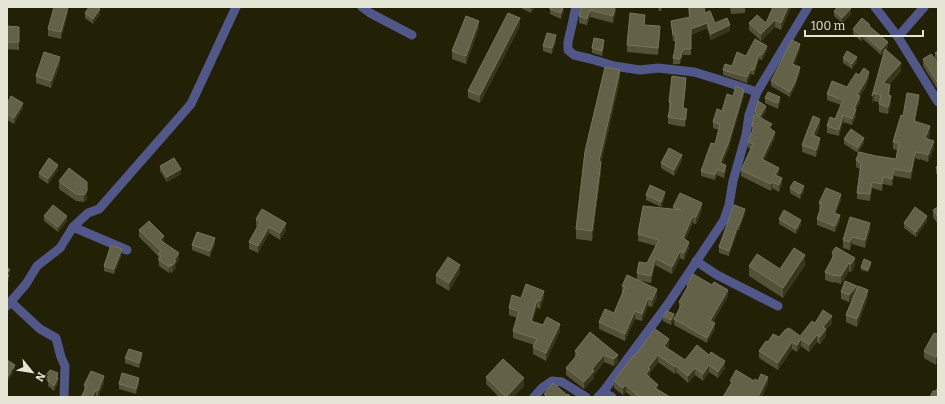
<svg xmlns="http://www.w3.org/2000/svg" width="945" height="404" viewBox="0 0 945 404" font-family="Bitter,serif">
  <style>
    .lines { fill: none; stroke-linecap: round; stroke-linejoin: round }
    .minor { stroke: #515889; stroke-width: 9 }
    .wall { fill: #535136 }
    .shaded-wall { fill: #39371b }
    .building { fill: #636147; stroke: #77765d }
  </style>
  <rect width="100%" height="100%" fill="#222005"/>
  <g class="lines">
    <!-- minor -->
    <g class="minor">
      <polyline points="362,7 370,13 412,35"/>
      <polyline points="576,7 568,42 568,50 574,55 591,59 614,66 640,70 658,68 694,72 717,79 757,92"/>
      <polyline points="875,7 898,37 938,102"/>
      <polyline points="898,37 924,7"/>
      <polyline points="73,227 127,250"/>
      <polyline points="696,261 717,275 778,306"/>
      <polyline points="11,302 40,329 56,338 61,357 65,366 64,397"/>
      <polyline points="7,306 26,284 37,266 60,248 73,227 88,213 99,209 191,104 236,7"/>
      <polyline points="603,392 612,397"/>
      <polyline points="534,397 542,388 552,381 562,382 586,397"/>
      <polyline points="598,397 603,392 668,304 724,220 729,205 733,181 746,135 749,115 757,92 808,7"/>
    </g>
  </g>
  <!-- wall -->
  <g class="wall">
    <polygon points="68,7 68,12 61,39 48,36 48,29"/>
    <polygon points="519,7 535,7 531,13"/>
    <polygon points="564,7 564,10 561,19 550,14 550,9"/>
    <polygon points="581,7 616,7 616,10 613,23 590,17 587,25 579,23 579,16"/>
    <polygon points="658,7 662,7 661,11 659,11"/>
    <polygon points="688,7 704,7 705,13 715,23 730,31 711,40 707,28 691,35 691,55 683,55 680,64 673,64 673,58 675,49 675,41 673,41 671,21 689,18"/>
    <polygon points="730,7 745,7 745,13 731,14"/>
    <polygon points="791,7 781,30 775,27 761,41 749,30 749,23 766,23"/>
    <polygon points="834,11 851,14 842,23 834,16"/>
    <polygon points="85,13 100,14 93,24 85,18"/>
    <polygon points="938,18 938,26 937,25 937,20"/>
    <polygon points="645,21 644,25 660,33 658,55 627,52 627,45"/>
    <polygon points="7,26 19,27 19,50 7,49"/>
    <polygon points="520,26 480,103 468,98 468,91"/>
    <polygon points="870,27 888,47 886,50 901,71 889,85 890,93 889,96 891,104 888,114 879,112 879,102 874,101 872,103 872,96 884,52 881,55 863,39 861,41 853,34 853,29"/>
    <polygon points="479,28 466,64 452,59 452,51"/>
    <polygon points="556,41 552,54 543,51 543,46"/>
    <polygon points="604,45 602,56 592,53 592,48"/>
    <polygon points="800,49 794,65 800,72 795,87 790,97 771,86 771,81"/>
    <polygon points="767,51 762,60 759,59 754,75 751,74 747,83 723,75 723,70 732,66 746,56"/>
    <polygon points="938,51 938,60 935,58 935,53"/>
    <polygon points="843,58 857,62 852,69 843,63"/>
    <polygon points="923,59 938,62 938,90 923,66"/>
    <polygon points="60,65 51,88 36,83 36,76"/>
    <polygon points="859,75 869,78 865,88 860,96 860,102 856,110 856,116 852,125 843,122 839,136 827,133 827,126 835,119 841,105 827,100 827,94 847,87"/>
    <polygon points="620,80 601,163 601,171 592,241 576,239 576,229"/>
    <polygon points="686,85 683,108 687,115 685,127 668,124 668,117 670,109 669,109 669,102"/>
    <polygon points="744,95 728,150 722,164 726,171 724,178 717,175 715,180 701,176 701,171 715,144 719,130 713,128 713,122 722,111"/>
    <polygon points="765,98 780,102 778,109 765,103"/>
    <polygon points="919,102 915,121 930,133 928,139 934,148 928,162 920,159 920,160 915,158 911,179 894,176 892,186 883,184 882,191 872,188 870,201 857,199 857,193 860,169 856,167 856,160 876,156 896,159 897,150 893,149 893,142 903,116"/>
    <polygon points="7,104 23,108 14,124 7,120"/>
    <polygon points="766,111 761,118 772,129 775,138 764,160 779,174 778,176 782,184 779,192 772,188 771,191 741,176 741,170 751,149 748,148 748,142 752,132 752,126 755,112"/>
    <polygon points="820,126 816,136 820,145 816,157 802,152 802,145"/>
    <polygon points="844,139 864,143 858,153 844,144"/>
    <polygon points="682,160 674,176 661,168 661,163"/>
    <polygon points="160,166 181,174 167,182 160,171"/>
    <polygon points="938,166 938,176 936,173 936,167"/>
    <polygon points="58,170 48,184 39,178 39,173"/>
    <polygon points="59,181 87,189 87,199 84,202 76,201 59,189"/>
    <polygon points="790,188 804,191 800,199 790,193"/>
    <polygon points="646,195 665,197 661,207 646,200"/>
    <polygon points="841,200 836,213 840,221 835,232 817,225 817,219 820,210 819,209 819,203"/>
    <polygon points="673,207 702,210 696,224 693,223 685,240 689,248 684,260 680,258 672,274 655,265 651,283 637,280 637,273 647,263 656,246 638,241 638,234 673,209"/>
    <polygon points="938,207 938,224 933,217 933,210"/>
    <polygon points="745,214 739,230 738,230 729,256 719,253 719,247"/>
    <polygon points="44,216 67,221 58,232 44,221"/>
    <polygon points="850,217 870,230 865,248 852,244 850,250 843,248 843,240"/>
    <polygon points="256,219 286,230 280,240 269,233 258,253 249,249 249,242 258,227 256,226"/>
    <polygon points="779,219 801,225 796,234 779,224"/>
    <polygon points="927,221 916,237 904,228 904,223"/>
    <polygon points="139,230 164,242 179,259 176,263 176,268 172,273 170,271 169,273 159,266 158,256 139,237"/>
    <polygon points="215,243 210,257 192,250 192,245"/>
    <polygon points="832,252 855,266 851,272 849,271 841,284 834,282 834,283 825,280 825,272 832,258"/>
    <polygon points="122,254 114,274 104,271 104,266"/>
    <polygon points="871,264 868,272 861,270 861,267"/>
    <polygon points="805,265 783,298 749,276 749,266 780,269"/>
    <polygon points="460,272 449,291 436,283 436,275"/>
    <polygon points="687,285 728,296 713,322 715,329 707,343 674,325 674,319 680,309 679,308 679,302 687,289"/>
    <polygon points="622,286 657,297 652,307 648,306 642,321 635,319 625,341 599,329 599,322 614,313 622,294"/>
    <polygon points="857,287 868,297 857,327 846,322 846,315 853,298 849,302 841,299 841,292"/>
    <polygon points="521,298 544,298 540,309 537,307 532,321 560,331 546,361 533,354 533,347 534,345 513,338 513,331 517,318 509,315 509,308"/>
    <polygon points="663,316 674,319 671,325 663,321"/>
    <polygon points="815,323 832,323 826,329 826,336 820,344 817,342 809,352 801,346 797,352 792,349 778,370 759,358 759,351 768,342 779,337 800,336"/>
    <polygon points="590,332 618,362 614,366 604,362 594,375 594,378 584,389 566,375 566,368 575,358 575,351"/>
    <polygon points="938,334 936,365 924,358 924,351"/>
    <polygon points="669,346 667,348 685,360 725,368 718,378 709,372 703,381 695,375 688,383 676,372 675,374 658,362 650,373 650,376 649,377 658,390 670,397 632,397 626,392 623,395 614,388 614,381 634,357"/>
    <polygon points="125,358 142,358 139,368 125,363"/>
    <polygon points="58,373 58,383 54,391 48,386 48,382 46,380 46,375"/>
    <polygon points="486,377 524,386 513,397 499,397 486,384"/>
    <polygon points="104,383 98,397 84,392 84,385"/>
    <polygon points="139,383 136,394 119,389 119,384"/>
  </g>
  <!-- shaded-wall -->
  <g class="shaded-wall">
    <polygon points="68,7 68,12 61,39 61,32"/>
    <polygon points="531,7 535,7 531,13"/>
    <polygon points="563,7 564,7 564,10 561,19 561,13"/>
    <polygon points="615,7 616,7 616,10 613,23 613,16"/>
    <polygon points="788,7 791,7 791,8 781,30 781,23"/>
    <polygon points="851,8 851,14 842,23 842,18"/>
    <polygon points="100,9 100,14 93,24 93,19"/>
    <polygon points="590,10 590,17 587,25 587,19"/>
    <polygon points="520,18 520,26 480,103 480,95"/>
    <polygon points="775,20 775,27 761,41 761,34"/>
    <polygon points="479,21 479,28 466,64 466,56"/>
    <polygon points="707,23 707,28 691,35 691,55 691,29"/>
    <polygon points="730,25 730,31 711,40 711,34"/>
    <polygon points="863,34 863,39 861,41 861,36"/>
    <polygon points="556,35 556,41 552,54 552,48"/>
    <polygon points="604,40 604,45 602,56 602,51"/>
    <polygon points="888,42 888,47 881,55 881,50"/>
    <polygon points="800,44 800,49 792,70 792,64"/>
    <polygon points="767,46 767,51 762,60 762,55"/>
    <polygon points="683,49 683,55 680,64 680,59"/>
    <polygon points="759,54 759,59 754,75 754,70"/>
    <polygon points="60,57 60,65 51,88 51,81"/>
    <polygon points="857,57 857,62 852,69 852,64"/>
    <polygon points="901,63 901,71 883,91 883,83"/>
    <polygon points="800,67 800,72 795,87 790,97 790,92"/>
    <polygon points="751,69 751,74 747,83 747,77"/>
    <polygon points="620,70 620,80 601,163 601,171 592,241 592,231 599,161"/>
    <polygon points="869,72 869,78 865,88 860,96 860,102 856,110 856,116 852,125 852,119 857,95"/>
    <polygon points="686,78 686,85 683,114 683,108"/>
    <polygon points="890,85 890,93 888,103 888,95"/>
    <polygon points="744,90 744,95 728,150 720,168 720,163"/>
    <polygon points="874,93 874,101 872,103 872,96"/>
    <polygon points="919,95 919,102 914,128 914,121"/>
    <polygon points="891,96 891,104 888,114 888,107"/>
    <polygon points="780,97 780,102 778,109 778,103"/>
    <polygon points="23,103 23,108 14,124 14,118"/>
    <polygon points="766,106 766,111 760,121 760,116"/>
    <polygon points="687,109 687,115 685,127 685,120"/>
    <polygon points="843,115 843,122 839,136 839,130"/>
    <polygon points="820,119 820,126 813,143 813,135"/>
    <polygon points="930,126 930,133 925,144 925,138"/>
    <polygon points="775,132 775,138 762,165 762,159"/>
    <polygon points="820,138 820,145 816,157 816,150"/>
    <polygon points="864,138 864,143 858,153 858,148"/>
    <polygon points="934,141 934,148 928,162 928,155"/>
    <polygon points="915,152 915,158 911,179 911,172"/>
    <polygon points="682,155 682,160 674,176 674,170"/>
    <polygon points="58,165 58,170 48,184 48,179"/>
    <polygon points="726,165 726,171 724,178 724,172"/>
    <polygon points="779,168 779,174 775,181 775,175"/>
    <polygon points="181,169 181,174 167,182 167,177"/>
    <polygon points="717,169 717,175 715,180 715,175"/>
    <polygon points="894,169 894,176 892,186 892,179"/>
    <polygon points="883,177 883,184 882,191 882,184"/>
    <polygon points="782,178 782,184 779,192 779,185"/>
    <polygon points="87,182 87,199 84,202 84,195"/>
    <polygon points="772,182 772,188 771,191 771,184"/>
    <polygon points="872,182 872,188 870,201 870,194"/>
    <polygon points="804,186 804,191 800,199 800,194"/>
    <polygon points="665,192 665,197 661,207 661,202"/>
    <polygon points="841,194 841,200 834,219 834,213"/>
    <polygon points="702,203 702,210 696,224 696,217"/>
    <polygon points="745,209 745,214 739,230 739,225"/>
    <polygon points="840,215 840,221 835,232 835,226"/>
    <polygon points="67,216 67,221 58,232 58,227"/>
    <polygon points="693,216 693,223 683,245 683,238"/>
    <polygon points="927,216 927,221 916,237 916,232"/>
    <polygon points="801,220 801,225 796,234 796,229"/>
    <polygon points="286,223 286,230 280,240 280,233"/>
    <polygon points="870,223 870,230 865,248 865,240"/>
    <polygon points="738,225 738,230 729,256 729,251"/>
    <polygon points="269,227 269,233 258,253 258,246"/>
    <polygon points="164,236 164,242 160,240"/>
    <polygon points="852,237 852,244 850,250 850,242"/>
    <polygon points="215,238 215,243 210,257 210,251"/>
    <polygon points="689,242 689,248 684,260 684,253"/>
    <polygon points="122,249 122,254 114,274 114,269"/>
    <polygon points="680,251 680,258 672,274 672,267"/>
    <polygon points="179,253 179,259 176,263 176,268 172,273 172,266 174,260"/>
    <polygon points="805,255 805,265 783,298 783,288"/>
    <polygon points="655,258 655,265 651,283 651,276"/>
    <polygon points="855,258 855,266 851,272 851,264"/>
    <polygon points="871,262 871,264 868,272 868,270"/>
    <polygon points="849,263 849,271 841,284 841,276"/>
    <polygon points="170,264 170,271 169,273 169,267"/>
    <polygon points="460,265 460,272 449,291 449,283"/>
    <polygon points="10,270 10,275 8,277 9,276 9,281 7,283 7,273"/>
    <polygon points="857,286 857,293 849,302 849,295"/>
    <polygon points="657,289 657,297 652,307 652,300"/>
    <polygon points="728,290 728,296 710,326 710,321"/>
    <polygon points="868,290 868,297 857,327 857,319"/>
    <polygon points="544,291 544,298 540,309 540,301"/>
    <polygon points="648,298 648,306 642,321 642,314"/>
    <polygon points="537,300 537,307 531,328 531,321"/>
    <polygon points="635,311 635,319 625,341 625,334"/>
    <polygon points="674,314 674,319 671,325 671,320"/>
    <polygon points="832,316 832,323 826,329 826,336 820,344 820,337 823,327"/>
    <polygon points="715,323 715,329 707,343 707,338"/>
    <polygon points="560,324 560,331 546,361 546,353"/>
    <polygon points="817,335 817,342 809,352 809,345"/>
    <polygon points="669,339 669,346 664,353 664,346"/>
    <polygon points="801,339 801,346 797,352 797,345"/>
    <polygon points="792,342 792,349 778,370 778,363"/>
    <polygon points="142,353 142,358 139,368 139,363"/>
    <polygon points="938,354 938,361 936,365 936,357"/>
    <polygon points="604,355 604,362 594,375 594,378 584,389 584,382 592,369"/>
    <polygon points="618,355 618,362 614,366 614,359"/>
    <polygon points="658,355 658,362 650,373 650,376 646,381 646,374 648,368"/>
    <polygon points="725,361 725,368 718,378 718,372"/>
    <polygon points="15,365 15,370 7,383 7,378"/>
    <polygon points="709,365 709,372 703,381 703,374"/>
    <polygon points="676,366 676,372 675,374 675,367"/>
    <polygon points="695,368 695,375 688,383 688,376"/>
    <polygon points="104,376 104,383 98,397 98,391"/>
    <polygon points="768,377 768,384 762,397 758,397"/>
    <polygon points="58,378 58,383 54,391 54,386"/>
    <polygon points="139,378 139,383 136,394 136,389"/>
    <polygon points="524,378 524,386 513,397 506,397"/>
    <polygon points="626,385 626,392 623,395 623,388"/>
    <polygon points="658,385 658,391 655,388"/>
    <polygon points="96,390 96,396 92,397"/>
  </g>
  <!-- building -->
  <g class="building">
    <polygon points="54,7 68,7 61,32 48,29"/>
    <polygon points="89,7 97,7 100,9 93,19 85,13"/>
    <polygon points="550,7 563,7 561,13 550,9"/>
    <polygon points="581,7 615,7 613,16 590,10 587,19 579,16"/>
    <polygon points="689,7 704,7 705,13 710,11 715,23 727,18 730,25 711,34 707,23 691,29 691,49 683,49 680,59 673,58 675,49 676,35 673,35 671,21 690,17"/>
    <polygon points="773,7 788,7 781,23 775,20 761,34 749,23 757,15 766,23"/>
    <polygon points="838,7 850,7 851,8 842,18 834,11"/>
    <polygon points="508,13 520,18 480,95 468,91"/>
    <polygon points="630,13 645,15 644,25 660,26 658,48 627,45"/>
    <polygon points="466,16 479,21 466,56 452,51"/>
    <polygon points="862,18 870,25 869,26 888,42 881,50 863,34 861,36 853,29"/>
    <polygon points="7,26 19,27 19,42 7,42"/>
    <polygon points="547,33 556,35 552,48 543,46"/>
    <polygon points="594,38 604,40 602,51 592,48"/>
    <polygon points="755,39 767,46 762,55 759,54 754,70 751,69 747,77 723,70 725,64 732,66 737,52 746,56"/>
    <polygon points="792,40 800,44 792,64 800,67 795,82 790,92 771,81"/>
    <polygon points="885,49 901,63 883,83 890,85 888,95 891,96 888,107 879,104 881,95 874,93 872,96"/>
    <polygon points="847,51 857,57 852,64 843,58"/>
    <polygon points="938,51 938,55 935,53"/>
    <polygon points="44,52 60,57 51,81 36,76"/>
    <polygon points="931,54 938,62 938,83 923,59"/>
    <polygon points="605,67 620,70 599,161 601,162 592,231 576,229 585,151"/>
    <polygon points="864,68 869,72 865,82 857,95 860,96 854,109 856,109 852,119 843,115 839,130 827,126 830,117 835,119 843,100 827,94 832,81 847,87 856,73 859,75"/>
    <polygon points="672,76 686,78 683,108 687,109 685,120 668,117 671,103 669,102"/>
    <polygon points="736,86 744,90 728,144 720,163 726,165 724,172 717,169 715,175 701,171 711,143 715,144 720,124 713,122 717,109 722,111 727,94 733,96"/>
    <polygon points="768,92 780,97 778,103 765,98"/>
    <polygon points="907,93 919,95 914,121 930,126 925,138 934,141 928,155 920,152 920,153 915,152 911,172 894,169 892,179 883,177 882,184 872,182 870,194 857,193 861,163 856,160 859,152 876,156 896,159 899,143 893,142 901,115 903,116"/>
    <polygon points="11,96 23,103 14,118 7,114 7,104"/>
    <polygon points="758,101 766,106 760,116 755,112"/>
    <polygon points="754,114 772,124 769,128 775,132 762,159 779,168 775,175 782,178 779,185 772,182 771,184 741,170 753,144 748,142 754,127 752,126"/>
    <polygon points="813,116 820,119 813,135 820,138 816,150 802,145"/>
    <polygon points="851,129 864,138 858,148 844,139"/>
    <polygon points="669,148 682,155 674,170 661,163"/>
    <polygon points="49,158 58,165 48,179 39,173"/>
    <polygon points="174,158 181,169 167,177 160,166"/>
    <polygon points="938,166 938,171 936,167"/>
    <polygon points="69,168 87,182 87,191 84,195 76,194 59,181"/>
    <polygon points="794,181 804,186 800,194 790,188"/>
    <polygon points="650,185 665,192 661,202 646,195"/>
    <polygon points="826,188 841,194 834,213 840,215 835,226 817,219 822,204 819,203"/>
    <polygon points="680,193 702,203 696,217 693,216 683,238 689,242 684,253 680,251 672,267 655,258 651,276 637,273 639,262 647,263 659,240 638,234 643,206 681,210 673,207"/>
    <polygon points="53,205 67,216 58,227 44,216"/>
    <polygon points="734,205 745,209 739,225 738,225 729,251 719,247"/>
    <polygon points="915,207 927,216 916,232 904,223"/>
    <polygon points="938,207 938,217 933,210"/>
    <polygon points="262,209 286,223 280,233 269,227 258,246 249,242 260,222 256,219"/>
    <polygon points="784,210 801,220 796,229 779,219"/>
    <polygon points="850,217 870,223 865,240 852,237 850,242 843,240"/>
    <polygon points="149,221 164,236 160,240 179,253 174,260 176,261 172,266 170,264 169,267 159,260 161,256 158,254 161,251 139,230"/>
    <polygon points="197,232 215,238 210,251 192,245"/>
    <polygon points="111,245 122,249 114,269 104,266"/>
    <polygon points="836,247 855,258 851,264 849,263 841,276 834,275 834,276 825,272 834,255 832,252"/>
    <polygon points="794,248 805,255 783,288 749,266 757,254 780,269"/>
    <polygon points="448,257 460,265 449,283 436,275"/>
    <polygon points="864,259 871,262 868,270 861,267"/>
    <polygon points="7,267 10,270 7,273"/>
    <polygon points="7,274 9,276 7,278"/>
    <polygon points="693,274 712,285 714,282 728,290 710,321 715,323 707,338 674,319 682,304 679,302 688,286 687,285"/>
    <polygon points="627,275 657,289 652,300 648,298 642,314 635,311 625,334 599,322 605,309 614,313 625,287 622,286"/>
    <polygon points="845,281 857,286 849,295 841,292"/>
    <polygon points="526,284 544,291 540,301 537,300 531,321 543,325 547,317 560,324 546,353 533,347 537,339 513,331 519,311 509,308 512,295 521,298"/>
    <polygon points="858,286 868,290 857,319 846,315"/>
    <polygon points="823,310 832,316 823,327 826,329 820,337 817,335 809,345 801,339 797,345 792,342 778,363 759,351 766,341 768,342 773,334 779,337 785,330 789,328 800,336 812,321 815,323"/>
    <polygon points="667,311 674,314 671,320 663,316"/>
    <polygon points="655,329 669,339 664,346 685,360 697,345 709,355 711,352 725,361 718,372 709,365 703,374 695,368 688,376 676,366 675,367 658,355 648,368 650,369 646,374 658,385 655,388 670,397 639,397 626,385 623,388 614,381 633,356 634,357"/>
    <polygon points="590,332 618,355 614,359 604,355 592,369 594,371 584,382 566,368 578,354 575,351"/>
    <polygon points="934,333 938,334 938,354 936,357 924,351"/>
    <polygon points="129,349 142,353 139,363 125,358"/>
    <polygon points="503,359 524,378 506,397 486,377"/>
    <polygon points="7,360 15,365 7,378"/>
    <polygon points="50,370 58,373 56,377 58,378 54,386 48,381 49,378 46,375"/>
    <polygon points="736,370 754,381 755,379 758,381 761,374 768,377 758,397 723,397 732,382 730,381"/>
    <polygon points="91,371 104,376 98,391 96,390 92,397 81,397 87,386 84,385"/>
    <polygon points="122,373 139,378 136,389 119,384"/>
    <polygon points="553,383 567,395 568,394 571,397 547,397 544,394"/>
    <polygon points="938,387 938,397 930,397 933,391 936,391"/>
  </g>
  <!-- border -->
  <rect width="945" height="404" fill="none" stroke="#e5e5d5" stroke-width="16"/>
  <!-- north arrow -->
  <g transform="translate(32 372) rotate(120)" stroke="#222005" stroke-width="3" paint-order="stroke">
  <path d="M0-3L7 15L0 10L-7 15Z" fill="#e5e5d5"/>
  <text y="-6" font-size="11" font-weight="bold" text-anchor="middle" fill="#e5e5d5">N</text>
  </g>
  <!-- scale -->
  <path d="M805 30v6h118v-6" fill="none" stroke="#e5e5d5" stroke-width="2"/>
  <text x="811" y="30" font-size="12" fill="#e5e5d5" stroke="#222005" stroke-width="3" paint-order="stroke">100 m</text>
</svg>
